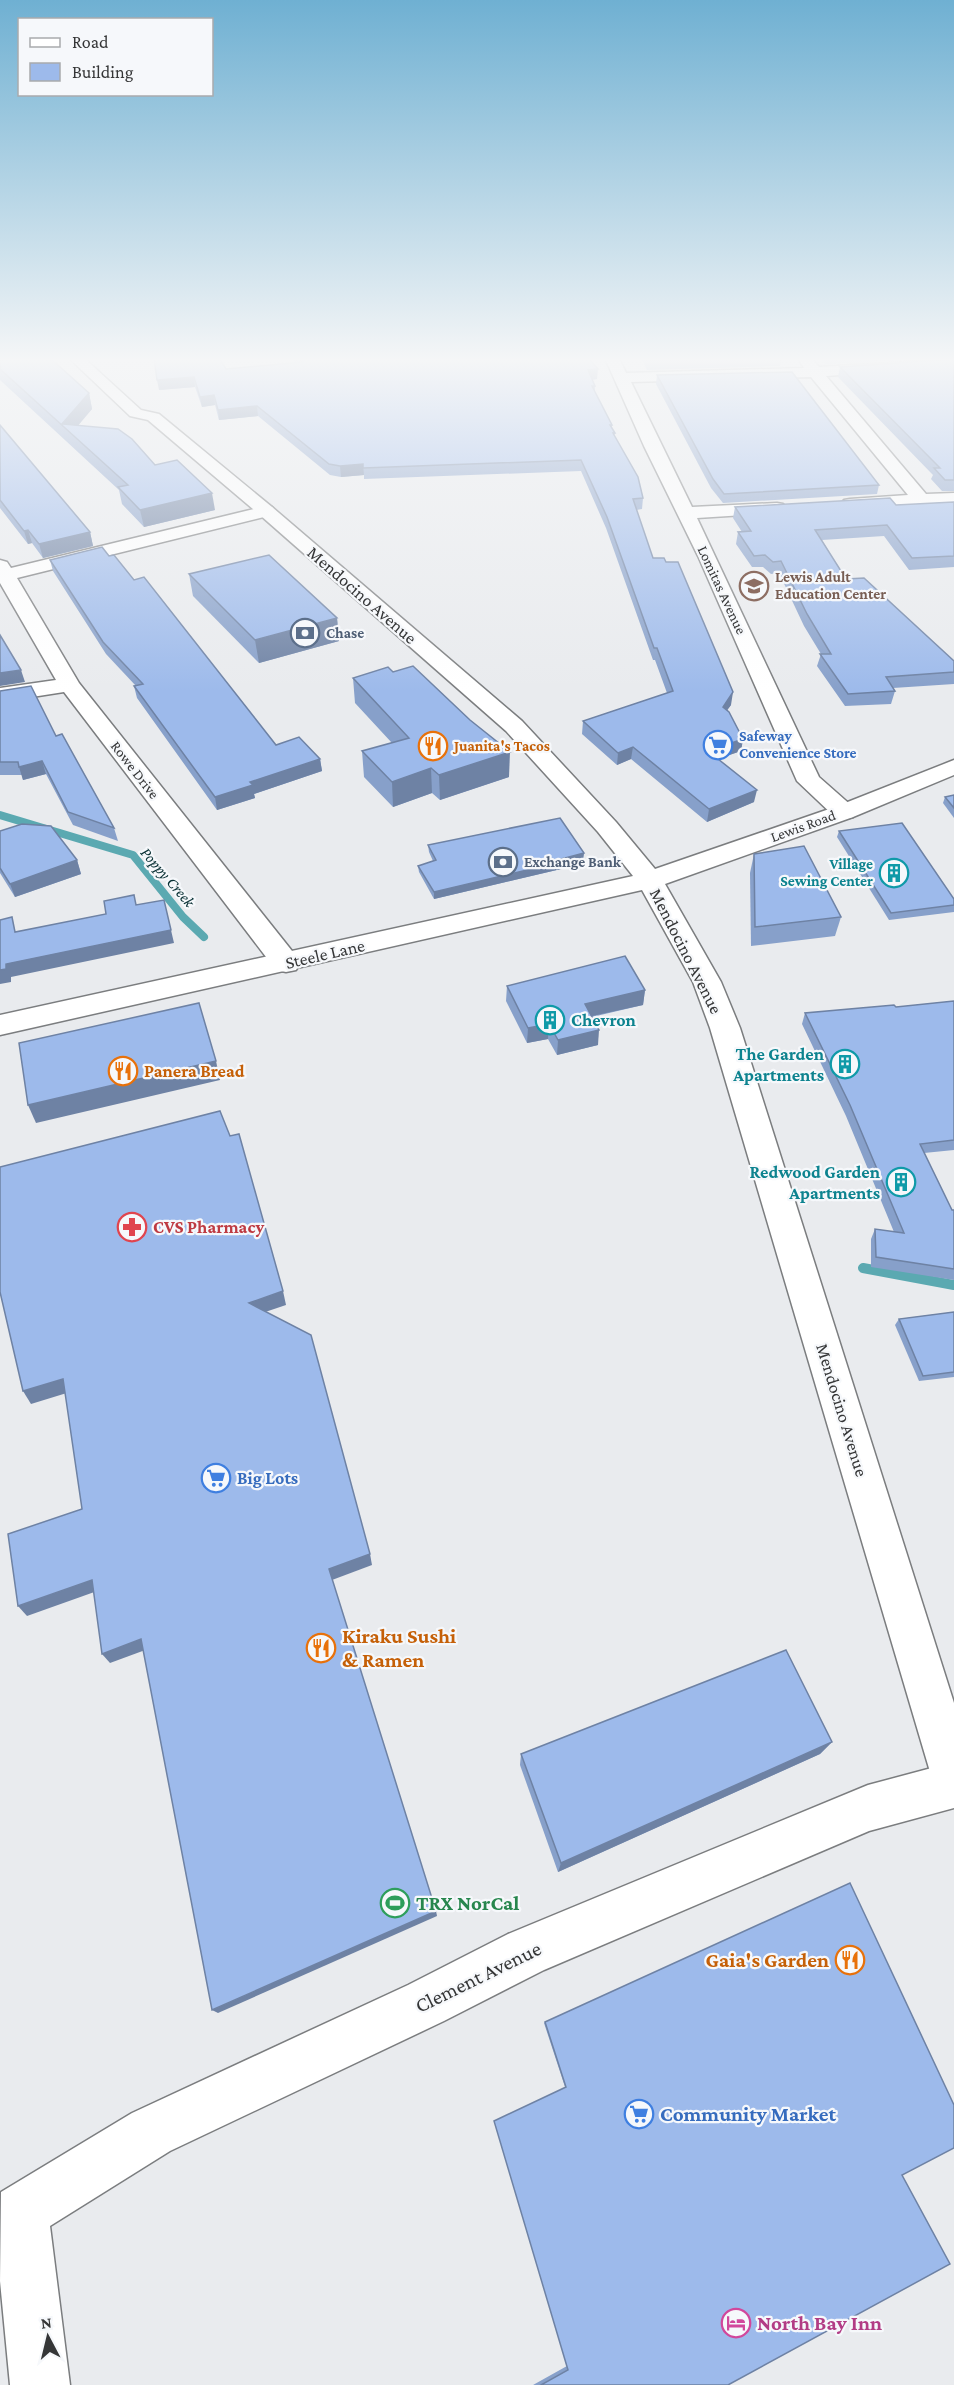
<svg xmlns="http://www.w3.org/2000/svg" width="954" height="2385" viewBox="0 0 954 2385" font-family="'Crimson Pro',serif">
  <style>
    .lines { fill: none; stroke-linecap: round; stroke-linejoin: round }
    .stream-far1 { stroke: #5ba9b1; stroke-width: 8 }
    .stream { stroke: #5ba9b1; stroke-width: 10 }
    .minor-casing { stroke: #7b7d7f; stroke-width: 3 }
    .major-casing { stroke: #7b7d7f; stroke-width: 3 }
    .minor { fill: #fff; fill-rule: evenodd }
    .major { fill: #fff; fill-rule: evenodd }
    .wall { fill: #87a0ca }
    .shaded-wall { fill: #6e82a4 }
    .building { fill: #9dbaeb; stroke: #6e82a4; stroke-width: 1.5 }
    .labels { text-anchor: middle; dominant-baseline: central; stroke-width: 4.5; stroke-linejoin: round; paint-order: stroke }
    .far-education-label { font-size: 15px; font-weight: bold; fill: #785e54; stroke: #f6f8fb; text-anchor: start }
    .far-street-label { font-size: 15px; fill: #353637; stroke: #f6f8fb }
    .far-service-label { font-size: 15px; font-weight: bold; fill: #4e5e75; stroke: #f6f8fb; text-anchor: start }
    .far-shop-label { font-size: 15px; font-weight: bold; fill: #366cbe; stroke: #f6f8fb; text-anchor: start }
    .far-food-label { font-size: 15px; font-weight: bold; fill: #c56008; stroke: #f6f8fb; text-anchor: start }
    .far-culture-label { font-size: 15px; font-weight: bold; fill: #0d838f; stroke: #f6f8fb; text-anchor: end }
    .far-water-label { font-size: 16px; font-style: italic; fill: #072f33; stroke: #f6f8fb }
    .street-label { font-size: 18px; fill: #353637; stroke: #f6f8fb }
    .culture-label { font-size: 18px; font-weight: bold; fill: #0d838f; stroke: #f6f8fb; text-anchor: end }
    .food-label { font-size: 18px; font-weight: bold; fill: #c56008; stroke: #f6f8fb; text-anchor: start }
    .health-label { font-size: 18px; font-weight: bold; fill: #be3a42; stroke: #f6f8fb; text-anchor: start }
    .shop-label { font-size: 18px; font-weight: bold; fill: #366cbe; stroke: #f6f8fb; text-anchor: start }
    .near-food-label { font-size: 21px; font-weight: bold; fill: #c56008; stroke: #f6f8fb; text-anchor: start }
    .near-leisure-label { font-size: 21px; font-weight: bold; fill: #27864d; stroke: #f6f8fb; text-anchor: start }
    .near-street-label { font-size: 21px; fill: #353637; stroke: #f6f8fb }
    .near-shop-label { font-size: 21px; font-weight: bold; fill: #366cbe; stroke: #f6f8fb; text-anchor: start }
    .near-hotel-label { font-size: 21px; font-weight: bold; fill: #b23c85; stroke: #f6f8fb; text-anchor: start }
  </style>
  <rect width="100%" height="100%" fill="#e9ebee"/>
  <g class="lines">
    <!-- stream-far1 -->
    <polyline class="stream-far1" points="0,815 133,855 183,917 204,937"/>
    <!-- stream -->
    <polyline class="stream" points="863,1268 954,1285"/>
    <!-- minor casing -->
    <g class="minor-casing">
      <g id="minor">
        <polygon points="605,358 619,358 626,373 804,368 798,358 811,358 819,367 954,359 954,367 826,376 926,494 954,493 954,503 850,509 844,508 841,504 844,500 850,499 908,495 811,377 631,382 692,507 777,503 783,504 786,508 783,512 777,513 697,518 819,777 853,807 856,812 853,817 844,819 835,817 797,781 698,556 644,446"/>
        <polygon points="266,506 272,507 275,511 272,515 17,578 79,683 296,956 300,963 296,970 286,972 276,970 64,692 0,702 0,688 56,680 0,583 0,560 7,562 11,568"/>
        <polygon points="954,1762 954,1808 869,1831 544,1970 444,2021 170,2151 50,2226 70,2385 10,2385 0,2281 1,2192 132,2113 408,1985 508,1934 868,1785"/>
      </g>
    </g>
    <!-- major casing -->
    <g class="major-casing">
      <polygon id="major" points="69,358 84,358 141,410 159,414 272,507 522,721 616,822 655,869 835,807 954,760 954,775 853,817 665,884 721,982 740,1028 954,1703 954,1798 938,1791 931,1775 710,1028 693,982 642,890 0,1035 0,1015 633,876 598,832 506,731 260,515 148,420 130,416"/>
    </g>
    <!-- minor -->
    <use href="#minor" class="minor"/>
    <!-- major -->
    <use href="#major" class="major"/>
  </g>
  <!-- wall -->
  <g class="wall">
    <polygon points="292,358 588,358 597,379 592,380 595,386 595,393 612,425 612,428 615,433 614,436 643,498 642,509 636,510 653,558 731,705 727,710 743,739 741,751 718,759 754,802 707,822 631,759 617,765 582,734 583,721 667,693 655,660 653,660 606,528 581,471 364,479 364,475 341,477 330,475 258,416 219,420 215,405 202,407 195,387 159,390 226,369 296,363"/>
    <polygon points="641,358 782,358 780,366 647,370"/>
    <polygon points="819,358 948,358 826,364"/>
    <polygon points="954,359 954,491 942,491 931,479 933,475 838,377 840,367"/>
    <polygon points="0,360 89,393 92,409 78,425 155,465 215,510 144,527 122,504 119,490 0,380"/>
    <polygon points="657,375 879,485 877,494 723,503 711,488 656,384"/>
    <polygon points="0,425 90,532 93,546 43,558 32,543 28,544 0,508"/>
    <polygon points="954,502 954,567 909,570 884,536 822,540 846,579 954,661 954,684 893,688 895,691 891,704 845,706 817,666 821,654 804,626 779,573 771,574 763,567 752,567 736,544 738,532 742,532 733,518 735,507 896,505"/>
    <polygon points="50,560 276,745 320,759 322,771 254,794 255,798 217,810 137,698 134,686 136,686 106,654 53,571"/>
    <polygon points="189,574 337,618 339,641 259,663 193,596"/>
    <polygon points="353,678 509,777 440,800 432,793 393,807 364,777 362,751 392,743 355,703"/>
    <polygon points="0,691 56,736 114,828 118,841 73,825 46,774 23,780 22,775 0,775"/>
    <polygon points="954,795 954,818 943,803 945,797"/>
    <polygon points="0,831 77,860 81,874 15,897 0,873"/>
    <polygon points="839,831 954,899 954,912 889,920 837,837"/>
    <polygon points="428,845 584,853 583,859 561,865 561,869 434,899 419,872 418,866 433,861 429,852"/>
    <polygon points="754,854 841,917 835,936 751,946 750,873"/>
    <polygon points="507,986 645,990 643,1005 592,1017 598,1045 557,1055 548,1039 527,1043 506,1001"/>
    <polygon points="954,1001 954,1150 924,1153 952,1210 954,1210 954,1280 871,1267 871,1239 875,1229 894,1232 846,1116 802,1024 805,1013 896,1007"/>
    <polygon points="954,1312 954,1377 919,1381 895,1325 899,1319"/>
    <polygon points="832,1742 820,1754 558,1872 520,1765 521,1754"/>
    <polygon points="545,2022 902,2175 728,2385 533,2385 567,2366 565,2087 544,2023"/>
  </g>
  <!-- shaded-wall -->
  <g class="shaded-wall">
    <polygon points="598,369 597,379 587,380 588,370"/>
    <polygon points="194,377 195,387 159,390 157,380"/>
    <polygon points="89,393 92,409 71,434 62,424"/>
    <polygon points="214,395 215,405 202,407 200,397"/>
    <polygon points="257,406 258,416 219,420 218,410"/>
    <polygon points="363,464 364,475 341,477 340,466"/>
    <polygon points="212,493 215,510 144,527 140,510"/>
    <polygon points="28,530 32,543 28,544 24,531"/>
    <polygon points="90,532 93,546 43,558 39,544"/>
    <polygon points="337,618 339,641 259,663 255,640"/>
    <polygon points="21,670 25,682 0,686 0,673"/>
    <polygon points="733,692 731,705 720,720 723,707"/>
    <polygon points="743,739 741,751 706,763 708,751"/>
    <polygon points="633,747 631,759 617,765 618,753"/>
    <polygon points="510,752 509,777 440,800 439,775"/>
    <polygon points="320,759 322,771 254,794 255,798 217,810 215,797 250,782"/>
    <polygon points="42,761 46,774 23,780 19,767"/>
    <polygon points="431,768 432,793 393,807 392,782"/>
    <polygon points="757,790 754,802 707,822 709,809"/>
    <polygon points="584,853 583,859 561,865 561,869 434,899 434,892"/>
    <polygon points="77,860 81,874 15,897 10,884"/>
    <polygon points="164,900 174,943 11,977 11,982 0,984 0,970 6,964"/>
    <polygon points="645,990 643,1005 583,1018 585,1004"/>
    <polygon points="549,1024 548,1039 527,1043 528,1028"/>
    <polygon points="599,1030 598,1045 557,1055 558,1040"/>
    <polygon points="216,1061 220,1080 36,1123 28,1105"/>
    <polygon points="283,1291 286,1305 253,1316 249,1303"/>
    <polygon points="63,1379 70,1392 31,1404 23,1391"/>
    <polygon points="370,1554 372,1565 332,1580 329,1569"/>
    <polygon points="92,1580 100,1590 27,1616 18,1606"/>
    <polygon points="141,1639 148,1649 110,1663 102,1654"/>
    <polygon points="832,1742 820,1754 558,1872 561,1863"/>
    <polygon points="436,1911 437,1916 218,2013 212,2010"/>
  </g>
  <!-- building -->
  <g class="building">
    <polygon points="15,358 50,358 89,393 62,424 118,429 132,439 155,465 177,460 212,493 140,510 118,487 128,485 0,369 0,360"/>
    <polygon points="154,358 219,358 226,369 303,362 299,358 588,358 598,369 588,370 595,386 592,386 612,425 610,425 615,433 613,433 638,477 643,498 633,499 653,558 664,558 666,562 678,562 733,692 723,707 729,712 743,739 708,751 757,790 709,809 633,747 618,753 583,721 673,691 657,648 654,648 607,517 581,460 363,468 363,464 340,466 329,464 257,406 218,410 214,395 200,397 194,377 157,380"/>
    <polygon points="647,358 733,358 648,360"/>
    <polygon points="954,359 954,480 945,480 934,468 940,468 840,367"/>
    <polygon points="792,372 879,485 724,494 713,479 657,375"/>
    <polygon points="0,425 90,532 39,544 28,530 24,531 0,500"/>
    <polygon points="890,498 896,505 954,502 954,556 912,558 887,525 815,530 846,579 864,578 954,661 954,672 886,677 895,691 848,694 820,654 831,654 807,614 781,561 773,562 765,555 754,556 738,532 751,531 735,507"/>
    <polygon points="102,547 109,556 114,555 134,580 144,577 276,745 299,737 320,759 250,782 253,785 215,797 134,686 143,684 103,642 50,560"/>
    <polygon points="269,555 337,618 255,640 189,574"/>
    <polygon points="0,635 21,670 0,673"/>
    <polygon points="413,666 470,720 510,752 439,775 431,768 392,782 362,751 409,738 353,678 388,667 393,672"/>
    <polygon points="31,686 56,736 62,734 114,828 68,812 42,761 19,767 18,762 0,762 0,691"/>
    <polygon points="954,795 954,808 945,797"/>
    <polygon points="560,818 584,853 561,859 561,862 434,892 418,866 436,860 428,845"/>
    <polygon points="902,823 954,899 954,905 891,913 839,831"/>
    <polygon points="22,824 51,826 77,860 10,884 0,868 0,831"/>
    <polygon points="804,846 841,917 755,927 754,854"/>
    <polygon points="134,895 136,905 164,900 171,930 6,964 6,969 0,970 0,920 12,917 15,932 106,914 104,901"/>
    <polygon points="625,956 645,990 585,1004 599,1030 558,1040 549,1024 528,1028 507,986"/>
    <polygon points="954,1001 954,1140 920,1144 952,1210 954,1210 954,1269 876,1257 875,1229 904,1233 850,1105 805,1013 894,1005 896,1007"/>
    <polygon points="199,1003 216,1061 28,1105 19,1043"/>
    <polygon points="220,1111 230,1136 239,1134 283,1291 249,1303 311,1335 370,1554 329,1569 436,1911 212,2010 141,1639 102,1654 92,1580 18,1606 8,1534 82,1509 63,1379 23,1391 0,1292 0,1167"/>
    <polygon points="954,1312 954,1372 923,1376 899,1319"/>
    <polygon points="786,1650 832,1742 561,1863 521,1754"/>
    <polygon points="850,1883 954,2105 954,2148 902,2175 950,2264 728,2385 541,2385 568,2370 494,2121 566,2087 545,2022"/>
  </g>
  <!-- sky -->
  <linearGradient id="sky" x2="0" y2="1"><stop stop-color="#6fb0d2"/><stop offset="0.52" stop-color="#f5f6f7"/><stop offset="1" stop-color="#f5f6f7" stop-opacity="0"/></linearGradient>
  <rect width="954" height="692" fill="url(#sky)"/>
  <!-- icons -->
  <defs>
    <g id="school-ring" transform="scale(1.5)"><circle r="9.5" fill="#f6f8fb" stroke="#8d6e63" stroke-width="1.5"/><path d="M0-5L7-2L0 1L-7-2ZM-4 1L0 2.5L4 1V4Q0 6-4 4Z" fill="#8d6e63"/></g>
    <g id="bank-ring" transform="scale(1.5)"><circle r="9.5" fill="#f6f8fb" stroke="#5c6f8a" stroke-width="1.5"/><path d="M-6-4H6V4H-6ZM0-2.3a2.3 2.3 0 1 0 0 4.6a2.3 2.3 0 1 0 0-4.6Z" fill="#5c6f8a"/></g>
    <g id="supermarket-ring" transform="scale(1.5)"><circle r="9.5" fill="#f6f8fb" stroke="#3f7fe0" stroke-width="1.5"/><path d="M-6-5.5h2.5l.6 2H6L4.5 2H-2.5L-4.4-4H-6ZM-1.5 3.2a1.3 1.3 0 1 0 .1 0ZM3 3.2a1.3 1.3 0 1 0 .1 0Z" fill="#3f7fe0"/></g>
    <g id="restaurant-ring" transform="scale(1.5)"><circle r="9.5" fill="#f6f8fb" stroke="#e8710a" stroke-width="1.5"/><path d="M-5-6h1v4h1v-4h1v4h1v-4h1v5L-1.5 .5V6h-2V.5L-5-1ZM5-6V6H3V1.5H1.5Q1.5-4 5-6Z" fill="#e8710a"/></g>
    <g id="building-ring" transform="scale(1.5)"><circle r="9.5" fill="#f6f8fb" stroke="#0f9aa8" stroke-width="1.5"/><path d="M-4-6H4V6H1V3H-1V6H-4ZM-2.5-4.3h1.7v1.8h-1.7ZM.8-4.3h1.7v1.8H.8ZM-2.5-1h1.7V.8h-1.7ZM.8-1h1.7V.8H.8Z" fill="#0f9aa8"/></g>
    <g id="pharmacy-ring" transform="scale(1.5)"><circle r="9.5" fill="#f6f8fb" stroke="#e0444e" stroke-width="1.5"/><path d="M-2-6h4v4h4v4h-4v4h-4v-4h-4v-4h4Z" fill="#e0444e"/></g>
    <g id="stadium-ring" transform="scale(1.5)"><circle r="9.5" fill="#f6f8fb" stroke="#2e9e5b" stroke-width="1.5"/><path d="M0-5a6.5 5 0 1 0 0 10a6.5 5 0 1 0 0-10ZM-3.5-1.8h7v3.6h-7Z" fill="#2e9e5b"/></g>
    <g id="hotel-ring" transform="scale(1.5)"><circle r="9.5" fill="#f6f8fb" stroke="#d1479c" stroke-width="1.5"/><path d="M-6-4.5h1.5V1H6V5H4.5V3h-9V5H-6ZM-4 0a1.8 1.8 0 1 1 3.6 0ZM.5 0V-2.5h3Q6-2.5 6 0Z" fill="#d1479c"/></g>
  </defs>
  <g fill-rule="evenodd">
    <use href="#school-ring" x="754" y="586"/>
    <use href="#bank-ring" x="305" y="633"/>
    <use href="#supermarket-ring" x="718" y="745"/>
    <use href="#restaurant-ring" x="433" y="746"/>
    <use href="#bank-ring" x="503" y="862"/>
    <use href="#building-ring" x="894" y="873"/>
    <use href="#building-ring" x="550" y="1020"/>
    <use href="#building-ring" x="845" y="1064"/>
    <use href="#restaurant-ring" x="123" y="1071"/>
    <use href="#building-ring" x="901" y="1182"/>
    <use href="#pharmacy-ring" x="132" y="1227"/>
    <use href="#supermarket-ring" x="216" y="1478"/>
    <use href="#restaurant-ring" x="321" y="1648"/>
    <use href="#stadium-ring" x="395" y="1903"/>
    <use href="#restaurant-ring" x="850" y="1960"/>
    <use href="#supermarket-ring" x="639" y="2114"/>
    <use href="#hotel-ring" x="736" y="2323"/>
  </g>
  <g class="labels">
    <!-- far-education labels -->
    <g class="far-education-label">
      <text x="775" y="577">Lewis Adult<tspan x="775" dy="17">Education Center</tspan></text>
    </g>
    <!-- far-street labels -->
    <g class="far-street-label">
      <text transform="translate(722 590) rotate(65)">Lomitas Avenue</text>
      <text transform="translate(135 770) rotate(52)">Rowe Drive</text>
      <text transform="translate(803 826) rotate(-20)">Lewis Road</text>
    </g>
    <!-- far-service labels -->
    <g class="far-service-label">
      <text x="326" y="633">Chase</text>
      <text x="524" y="862">Exchange Bank</text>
    </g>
    <!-- far-shop labels -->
    <g class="far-shop-label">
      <text x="739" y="736">Safeway<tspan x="739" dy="17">Convenience Store</tspan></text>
    </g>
    <!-- far-food labels -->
    <g class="far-food-label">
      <text x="454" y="746">Juanita's Tacos</text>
    </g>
    <!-- far-culture labels -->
    <g class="far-culture-label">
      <text x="873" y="864">Village<tspan x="873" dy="17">Sewing Center</tspan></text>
    </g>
    <!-- far-water labels -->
    <g class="far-water-label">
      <text transform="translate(168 877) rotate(49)">Poppy Creek</text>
    </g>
    <!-- street labels -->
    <g class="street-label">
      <text transform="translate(362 595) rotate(41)">Mendocino Avenue</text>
      <text transform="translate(686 951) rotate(63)">Mendocino Avenue</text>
      <text transform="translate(325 954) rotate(-13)">Steele Lane</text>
      <text transform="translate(842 1410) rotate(73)">Mendocino Avenue</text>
    </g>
    <!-- culture labels -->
    <g class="culture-label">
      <text x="571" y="1020" text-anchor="start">Chevron</text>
      <text x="824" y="1054">The Garden<tspan x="824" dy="21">Apartments</tspan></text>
      <text x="880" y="1172">Redwood Garden<tspan x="880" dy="21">Apartments</tspan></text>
    </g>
    <!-- food labels -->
    <g class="food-label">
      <text x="144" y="1071">Panera Bread</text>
    </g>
    <!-- health labels -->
    <g class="health-label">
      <text x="153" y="1227">CVS Pharmacy</text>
    </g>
    <!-- shop labels -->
    <g class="shop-label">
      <text x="237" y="1478">Big Lots</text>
    </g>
    <!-- near-food labels -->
    <g class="near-food-label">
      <text x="342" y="1636">Kiraku Sushi<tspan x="342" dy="24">&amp; Ramen</tspan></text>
      <text x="829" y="1960" text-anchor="end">Gaia's Garden</text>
    </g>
    <!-- near-leisure labels -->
    <g class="near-leisure-label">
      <text x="416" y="1903">TRX NorCal</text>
    </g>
    <!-- near-street labels -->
    <g class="near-street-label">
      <text transform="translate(478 1977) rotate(-26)">Clement Avenue</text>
    </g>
    <!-- near-shop labels -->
    <g class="near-shop-label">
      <text x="660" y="2114">Community Market</text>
    </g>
    <!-- near-hotel labels -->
    <g class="near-hotel-label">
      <text x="757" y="2323">North Bay Inn</text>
    </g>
  </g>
  <!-- legend -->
  <rect x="18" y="18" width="195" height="78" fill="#f6f8fb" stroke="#a9aaad" stroke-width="1.5"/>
  <rect x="30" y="38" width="30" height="9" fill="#ffffff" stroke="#a9aaad" stroke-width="1.5"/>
  <text x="72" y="48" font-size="18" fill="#353637">Road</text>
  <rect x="30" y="63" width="30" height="18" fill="#9dbaeb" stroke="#a9aaad" stroke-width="1.5"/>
  <text x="72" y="78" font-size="18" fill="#353637">Building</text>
  <!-- north arrow -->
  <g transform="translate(48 2337) rotate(353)" stroke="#f6f8fb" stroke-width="4.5" paint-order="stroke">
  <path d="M0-4.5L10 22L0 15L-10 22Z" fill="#353637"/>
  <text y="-9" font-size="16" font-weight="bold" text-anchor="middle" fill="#353637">N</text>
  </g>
</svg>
